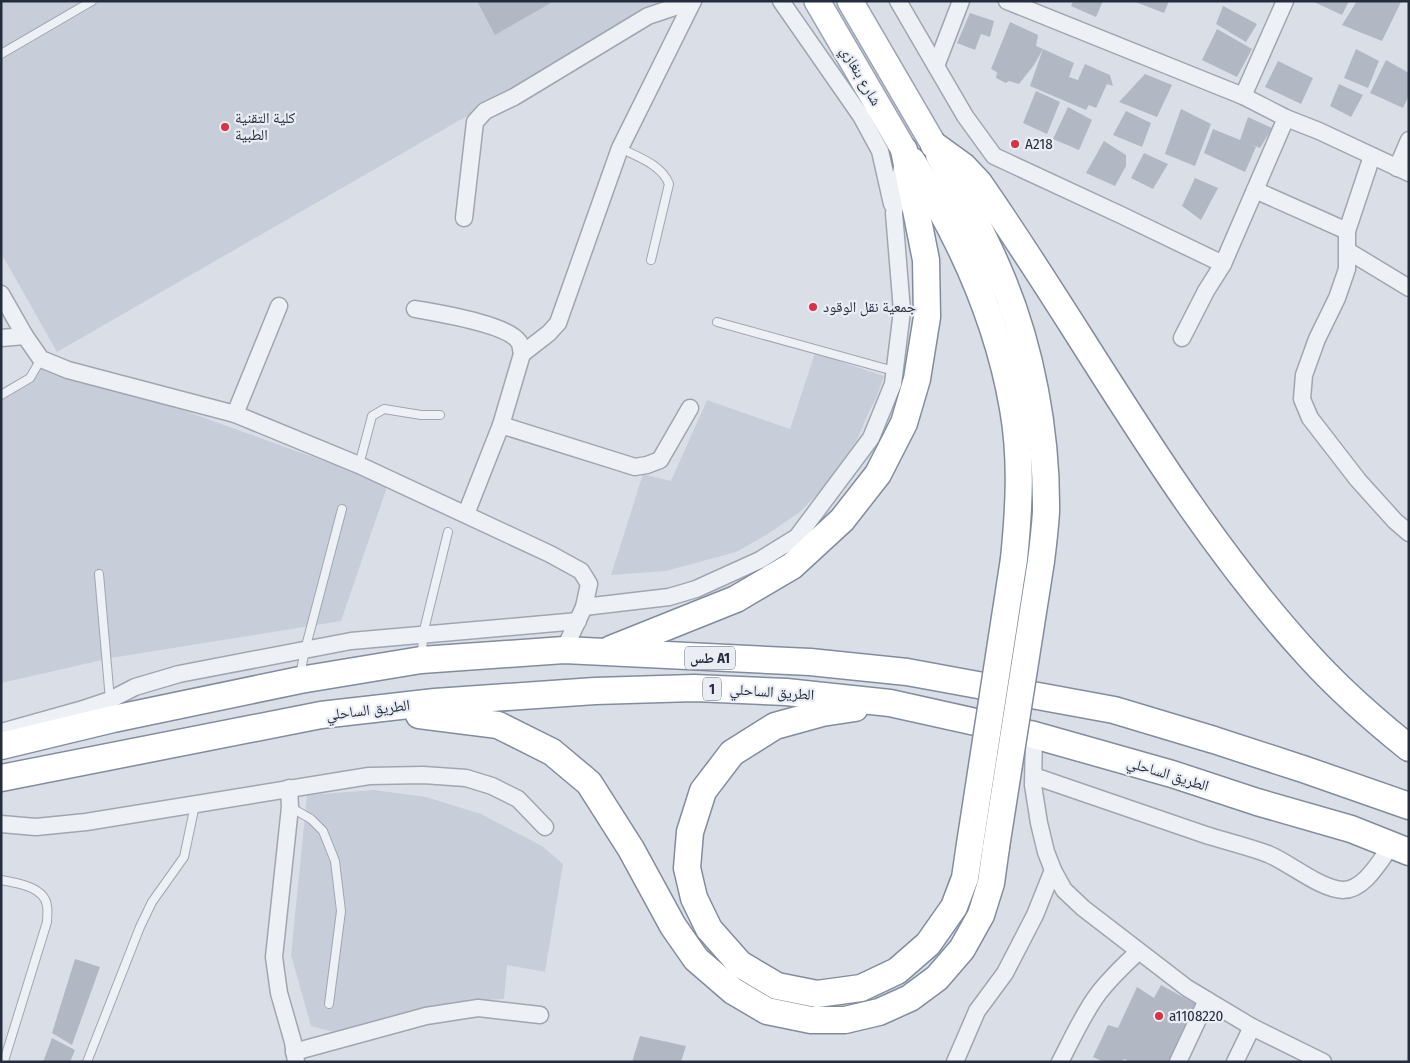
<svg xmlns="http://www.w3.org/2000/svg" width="1410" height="1063" viewBox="0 0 1410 1063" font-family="'Fira Sans Condensed','Noto Naskh Arabic',sans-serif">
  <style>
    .built { fill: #c8ced9 }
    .building { fill: #b1b8c4 }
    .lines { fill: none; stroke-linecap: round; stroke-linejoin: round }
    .service-casing { stroke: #a0a6b1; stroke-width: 10 }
    .minor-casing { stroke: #a0a6b1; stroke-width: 19 }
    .primary-casing { stroke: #99a3b3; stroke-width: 28 }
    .trunk-casing { stroke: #818c9e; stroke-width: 29 }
    .service { stroke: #edf0f5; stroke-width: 8 }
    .minor { stroke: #edf0f5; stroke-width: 16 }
    .primary { stroke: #fff; stroke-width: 25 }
    .trunk { stroke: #fff; stroke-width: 26 }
    .trunk-bridge-casing { stroke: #818c9e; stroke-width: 29; stroke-linecap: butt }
    .trunk-bridge { stroke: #fff; stroke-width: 26 }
    .poi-dot { fill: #d93248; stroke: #eaeef4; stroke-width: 2 }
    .labels { text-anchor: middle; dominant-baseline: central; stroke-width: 4.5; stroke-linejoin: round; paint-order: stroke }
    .shield { fill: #eaeef4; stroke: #5f6774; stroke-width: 1 }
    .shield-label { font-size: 14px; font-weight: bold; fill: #242d3d }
    .street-label { font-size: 15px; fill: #242d3d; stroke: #eaeef4 }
    .poi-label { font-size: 15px; fill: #242d3d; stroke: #eaeef4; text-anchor: start }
  </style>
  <rect width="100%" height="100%" fill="#dadfe7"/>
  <!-- built -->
  <g class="built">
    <polygon points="1,1 667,1 57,352 1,253"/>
    <polygon points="815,353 884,376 877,396 868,414 857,440 821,490 800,512 766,535 736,552 666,571 611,575 643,474 671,481 707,400 790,429"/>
    <polygon points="39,367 130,391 388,484 341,621 111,658 1,683 1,389"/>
    <polygon points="374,790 426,797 481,814 542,846 563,864 545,972 507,965 504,999 452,1002 341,1034 311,1026 291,955 307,795"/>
  </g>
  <!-- building -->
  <g class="building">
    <polygon points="477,1 505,2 554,1 495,35"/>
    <polygon points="1073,1 1103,1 1096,17 1071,6"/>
    <polygon points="1133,1 1169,1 1164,13"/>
    <polygon points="1312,1 1349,1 1342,15"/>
    <polygon points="1357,1 1401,2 1382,41 1342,25"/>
    <polygon points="1223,6 1257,24 1246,42 1216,24"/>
    <polygon points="970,13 994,21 990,37 981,34 975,50 957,43"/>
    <polygon points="1010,22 1038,35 1036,46 1043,49 1034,65 1019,84 1009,81 1006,83 996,78 997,72 991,69"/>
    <polygon points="1217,29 1252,49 1237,77 1202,60"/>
    <polygon points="1043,49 1074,63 1069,77 1078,80 1085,64 1110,75 1113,86 1107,84 1096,108 1089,105 1086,110 1030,86"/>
    <polygon points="1356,49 1379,61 1368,88 1344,78"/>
    <polygon points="1386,60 1409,73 1409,95 1403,108 1370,93"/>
    <polygon points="1278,61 1313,78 1301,104 1265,87"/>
    <polygon points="1145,74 1172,85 1157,117 1119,102"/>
    <polygon points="1339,84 1363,95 1351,117 1330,106"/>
    <polygon points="1036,91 1060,102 1047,134 1023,123"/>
    <polygon points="1068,107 1092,120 1079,150 1053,139"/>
    <polygon points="1181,109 1211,124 1195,166 1165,154"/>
    <polygon points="1126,111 1151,123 1142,147 1113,135"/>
    <polygon points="1248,117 1272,128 1260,148 1250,144 1256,147 1245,172 1204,153 1213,129 1240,140"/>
    <polygon points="1104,141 1126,155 1126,166 1115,186 1086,173"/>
    <polygon points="1144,153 1168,164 1153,189 1131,178"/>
    <polygon points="1195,178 1218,188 1201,220 1182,206"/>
    <polygon points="75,959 100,967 72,1045 52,1033"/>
    <polygon points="1161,985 1199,1006 1174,1062 1130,1062 1124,1059 1121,1062 1104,1062 1093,1057 1108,1025 1118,1028 1137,987 1154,998"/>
    <polygon points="640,1036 686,1046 681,1062 632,1062"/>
    <polygon points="52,1038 75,1050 70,1062 43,1062"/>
  </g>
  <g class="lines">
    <!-- service casing -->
    <g class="service-casing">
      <g id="service">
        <polyline points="1,54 92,1"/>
        <path d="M620 148C638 157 662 165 669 184L651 260"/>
        <polyline points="717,322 894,371"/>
        <polyline points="1,395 30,378 41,359"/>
        <polyline points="359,465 372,416 384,409 421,415 440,415"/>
        <polyline points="99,574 110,700"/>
        <polyline points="422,655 423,634 448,532"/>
        <polyline points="300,675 305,650 342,509"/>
        <polyline points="290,807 311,819 323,831 335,861 341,911 329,1004"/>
        <path d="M1 880C17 883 45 887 47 906 48 911 47 917 47 922L4 1061"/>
        <polyline points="87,1062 140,927 152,902 184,857 195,805"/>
      </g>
    </g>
    <!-- minor casing -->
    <g class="minor-casing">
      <g id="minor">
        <polyline points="781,1 861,116 880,151 892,204"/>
        <polyline points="898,1 965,116 994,156 1121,215 1223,264"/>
        <polyline points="1007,1 1243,96 1286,118 1319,131 1409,173"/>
        <polyline points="936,66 961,1"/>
        <polyline points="1243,96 1285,1"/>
        <polyline points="1372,156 1347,231 1347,269 1337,298 1317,339 1304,375 1302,399 1310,418 1358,480 1395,521 1409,533"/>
        <polyline points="1397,168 1409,140"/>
        <polyline points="1255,190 1347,231"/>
        <polyline points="464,218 475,122 485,111 514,97 648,16 693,1"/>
        <polyline points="1348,251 1409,288"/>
        <polyline points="1,294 25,336 41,359 68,370 235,414 359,465 550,554 581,571 589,584 584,607 564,650"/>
        <path d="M415 309C437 313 508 324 519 342 521 345 521 351 522 354L501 425 466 514"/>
        <polyline points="1,338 25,336"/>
        <polyline points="1182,338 1206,291 1223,264 1286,118"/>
        <polyline points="522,354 549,333 558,323 620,148 693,1"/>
        <polyline points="235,414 279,306"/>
        <polyline points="501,425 635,467 647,465 660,460 690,408"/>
        <polyline points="584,607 669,597 696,589 760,560 797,537 871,438 893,384 902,311 894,213 902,167"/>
        <polyline points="1,732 80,710 110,700 135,687 179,674 351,641 578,621"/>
        <polyline points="1034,735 1033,785 1039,823 1046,852 1053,870 1064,890 1083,908 1187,988 1252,1027 1323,1062"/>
        <path d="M1034 776C1090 795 1146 815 1203 834 1224 841 1247 846 1268 854 1290 863 1320 889 1343 890 1365 890 1380 860 1392 845"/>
        <polyline points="289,788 290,807 274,957 279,993 293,1042 296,1062"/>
        <polyline points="1,824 36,827 86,822 369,776 423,775 466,778 492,786 518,799 545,827"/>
        <polyline points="294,1052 426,1016 478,1008 540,1015"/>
        <polyline points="955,1062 977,1011 1005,973 1035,915 1053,870"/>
        <path d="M1060 1062C1072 1039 1083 1014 1098 994 1110 978 1124 965 1138 952"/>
        <polyline points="1178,1062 1207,1000"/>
        <polyline points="1235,1062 1252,1027"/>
      </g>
    </g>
    <!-- primary casing -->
    <g class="primary-casing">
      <g id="primary">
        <polyline points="817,1 904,150"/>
        <polyline points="850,1 934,145"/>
      </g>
    </g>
    <!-- trunk casing -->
    <g class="trunk-casing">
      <g id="trunk">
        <path d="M934 145 963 166 979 183C1089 341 1179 514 1309 656 1339 689 1374 720 1409 748"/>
        <path d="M939 155C961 194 983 233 1000 274 1031 346 1047 433 1046 512 1045 528 1043 545 1041 561"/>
        <path d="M912 161C959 235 998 321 1013 408 1022 458 1019 509 1014 559"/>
        <polyline points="611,649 736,599 792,566 842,520 878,474 904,423 917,379 927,317 926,260 904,150"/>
        <polyline points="855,708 822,713 775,726 732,753 703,791 690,832 687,868 694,898 709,929 740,964 777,986 817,994 861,988 897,971 928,944 954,907 965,878 970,844"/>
        <polyline points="419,715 498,725 552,752 589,783 631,849 673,926 696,959 733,991 767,1011 811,1020 845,1020 879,1012 910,998 937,978 962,949 981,915 991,883 996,847"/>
        <polyline points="1,746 113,719 300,680 421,660 564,650 810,662 907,672 1114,710 1214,740 1303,769 1409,806"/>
        <polyline points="1,778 321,715 435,702 595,691 694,688 786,692 890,703 1034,735 1172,774 1257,802 1351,829 1409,852"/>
      </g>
    </g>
    <!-- service -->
    <use href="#service" class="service"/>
    <!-- minor -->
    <use href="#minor" class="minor"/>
    <!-- primary -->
    <use href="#primary" class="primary"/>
    <!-- trunk -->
    <use href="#trunk" class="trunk"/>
    <!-- trunk-bridge casing -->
    <g class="trunk-bridge-casing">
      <g id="trunk-bridge">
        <polyline points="970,844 1014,559"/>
        <polyline points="996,847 1041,561"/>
      </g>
    </g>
    <!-- trunk-bridge -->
    <use href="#trunk-bridge" class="trunk-bridge"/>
  </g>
  <!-- markers -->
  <g class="poi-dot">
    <circle cx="225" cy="127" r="5"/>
    <circle cx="1015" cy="144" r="5"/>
    <circle cx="813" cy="307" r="5"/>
    <circle cx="1159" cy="1016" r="5"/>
  </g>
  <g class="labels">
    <!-- shield labels -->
    <g class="shield">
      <rect x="685" y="646.5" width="50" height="23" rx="4"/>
      <rect x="703" y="677.5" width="18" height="23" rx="4"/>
    </g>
    <g class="shield-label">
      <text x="710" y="658">طس A1</text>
      <text x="712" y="689">1</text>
    </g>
    <!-- street labels -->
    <g class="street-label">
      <text transform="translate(861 76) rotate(60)">شارع بنغازي</text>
      <text transform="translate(772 692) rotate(4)">الطريق الساحلي</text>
      <text transform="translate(368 710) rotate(-7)">الطريق الساحلي</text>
      <text transform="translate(1168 774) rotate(17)">الطريق الساحلي</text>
    </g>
    <!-- poi labels -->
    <g class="poi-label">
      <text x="235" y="118">كلية التقنية<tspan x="235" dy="17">الطبية</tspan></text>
      <text x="1025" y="144">A218</text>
      <text x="823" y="307">جمعية نقل الوقود</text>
      <text x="1169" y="1016">a1108220</text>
    </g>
  </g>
  <!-- border -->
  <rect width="1410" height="1063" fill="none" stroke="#242d3d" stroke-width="5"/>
</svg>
